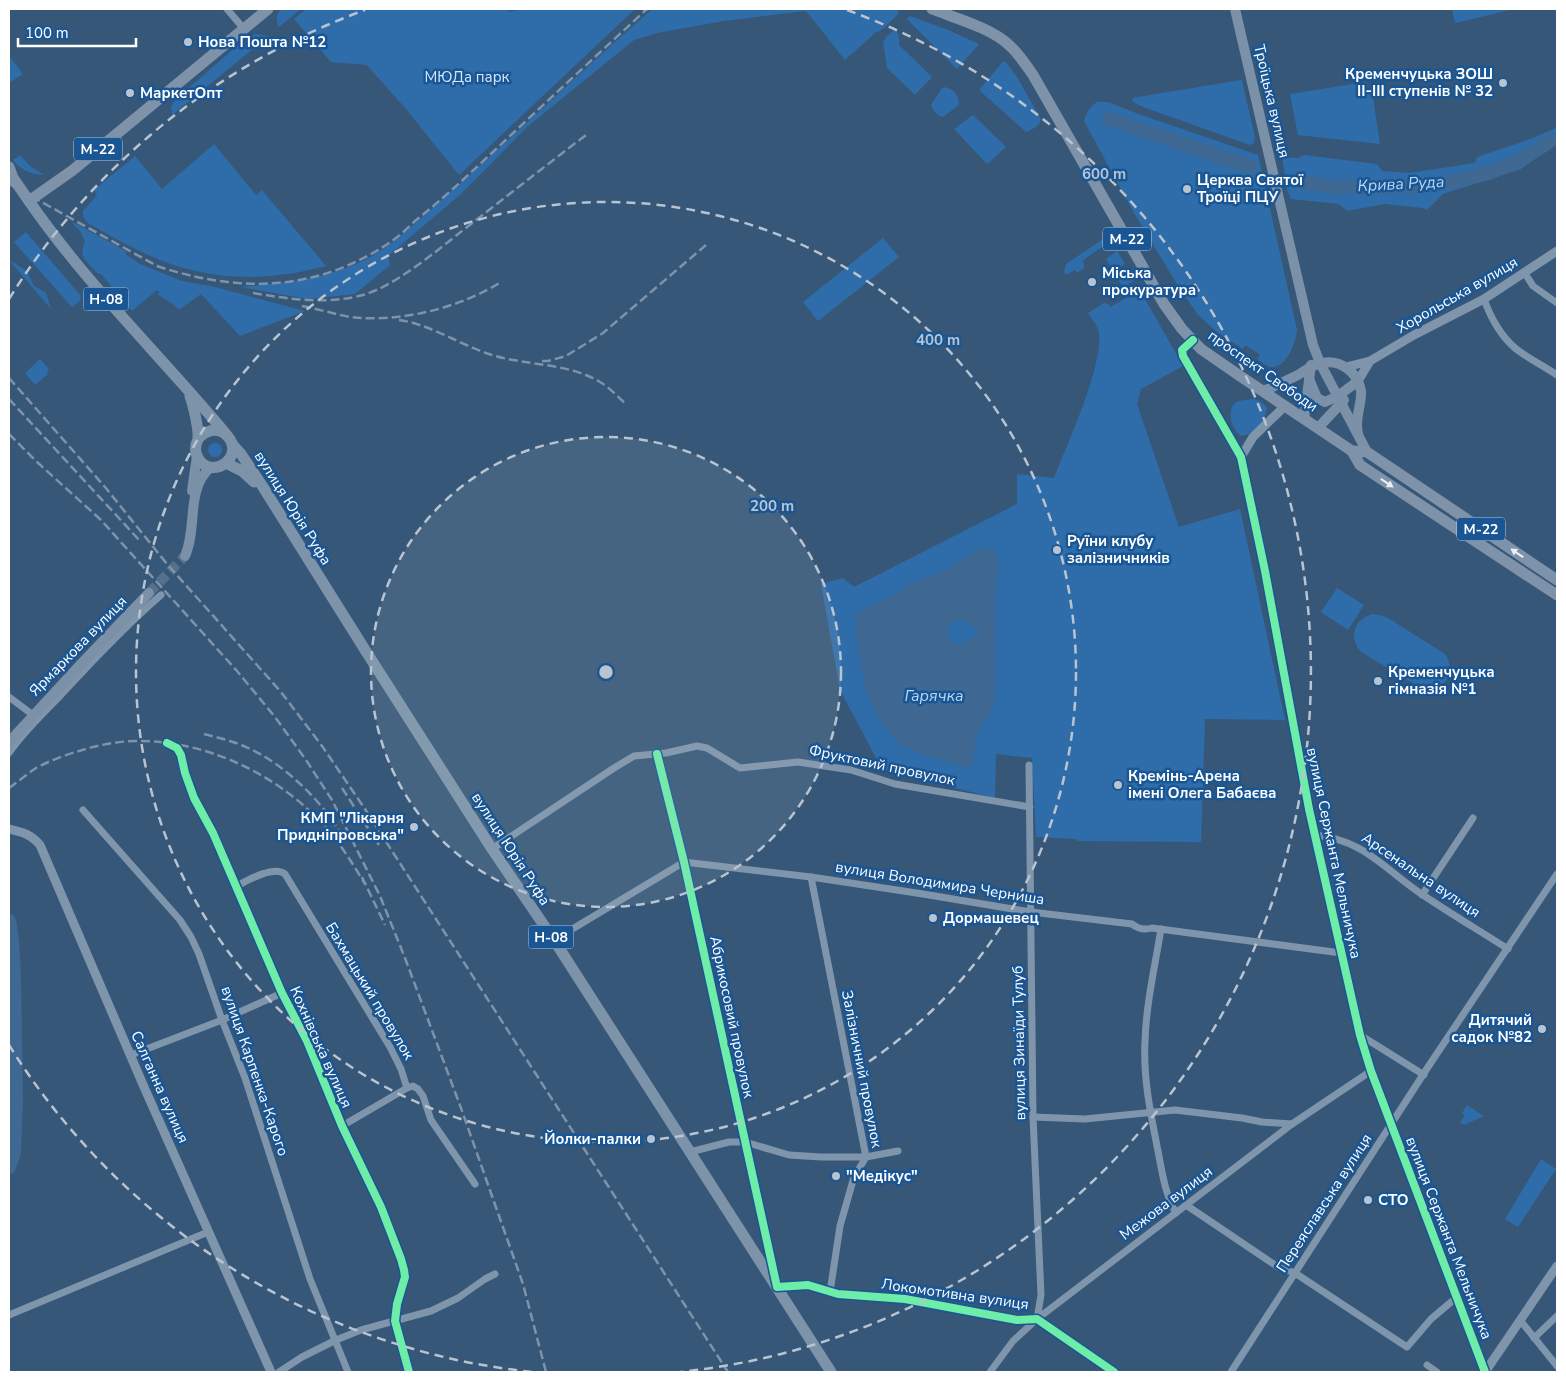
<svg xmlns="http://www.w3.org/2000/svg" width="1566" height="1381" viewBox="0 0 1566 1381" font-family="'Nunito Sans',sans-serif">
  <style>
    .green { fill: #2f6daa }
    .water { fill: #3f6993; fill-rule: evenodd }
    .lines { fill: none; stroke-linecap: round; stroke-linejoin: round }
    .river { stroke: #3f6993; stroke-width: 14 }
    .secondary-tunnel { stroke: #54708c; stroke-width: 10; stroke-dasharray: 10 5; stroke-linecap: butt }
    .minor { stroke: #7f95ab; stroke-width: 7 }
    .tertiary { stroke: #7f95ab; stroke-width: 9 }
    .secondary { stroke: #7a91a7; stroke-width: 10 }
    .primary { stroke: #7d93a9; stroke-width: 11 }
    .trunk { stroke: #7e93aa; stroke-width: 11 }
    .rail { stroke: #7e93aa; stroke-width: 2.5; stroke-dasharray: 9 4; stroke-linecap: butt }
    .cycleway-casing { stroke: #1a5694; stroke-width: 11 }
    .cycleway { stroke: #6deda7; stroke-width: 8 }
    .oneway { fill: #eceff2 }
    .ring { fill: none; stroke: #b9c4d0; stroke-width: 2.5; stroke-dasharray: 9 6 }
    .poi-dot { fill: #b9c4d0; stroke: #1a5694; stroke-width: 2 }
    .labels { text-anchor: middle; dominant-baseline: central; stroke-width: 5; stroke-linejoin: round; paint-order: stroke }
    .shield { fill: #1a5694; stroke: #baccdf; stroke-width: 1 }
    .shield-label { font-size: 14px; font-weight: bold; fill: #fff }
    .poi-label { font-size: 15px; font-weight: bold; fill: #fff; stroke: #1a5694; text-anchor: start }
    .park-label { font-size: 15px; fill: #d2e7fb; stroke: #1a5694 }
    .street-label { font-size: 15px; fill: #fff; stroke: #1a5694 }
    .water-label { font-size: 16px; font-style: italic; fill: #b8d8f6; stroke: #1a5694 }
    .centre { fill: #b9c4d0; stroke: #1a5694; stroke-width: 2.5 }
    .ring-label { font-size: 15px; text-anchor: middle; font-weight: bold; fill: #b9c4d0; stroke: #1a5694; stroke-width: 5; stroke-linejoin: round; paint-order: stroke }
  </style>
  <rect width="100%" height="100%" fill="#365778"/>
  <!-- green -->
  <g class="green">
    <path d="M281 9H301L279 27C276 20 275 15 281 9Z"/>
    <polygon points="306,9 508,9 509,12 522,9 635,9 459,175 406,109 367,65 331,62 294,19"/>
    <path d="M652 9H894L897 10 899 13C892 20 884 30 875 33L845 60 807 12 804 11 724 21 657 33 634 40 527 127 461 194 388 256 390 265 355 294 308 299 240 287C279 283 312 281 349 267 388 253 423 215 455 188 521 129 585 68 652 9Z"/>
    <polygon points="1452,9 1510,9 1510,10 1455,23"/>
    <polygon points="910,16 948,30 979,44 957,69 907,19"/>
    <path d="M894 30C900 33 899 39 899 45L932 77 915 95 887 68 883 42 887 36Z"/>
    <polygon points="256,34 269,36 172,115 171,107 175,100 245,39 251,35"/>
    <polygon points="9,56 23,74 9,83"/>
    <path d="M1005 61 1017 77 1041 119C1039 126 1032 130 1026 132L979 90 1002 63Z"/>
    <polygon points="1241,80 1242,81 1255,137 1254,143 1250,145 1143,107 1133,102 1132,98"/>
    <polygon points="1366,82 1368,91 1372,91 1380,144 1298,135 1290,94"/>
    <path d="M944 87C954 89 959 95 959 105L943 117C937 116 933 111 931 105L942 88Z"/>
    <path d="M1097 102H1108L1141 115 1258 155 1297 330C1296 342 1286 369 1271 367 1266 366 1261 362 1257 359L1260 355 1245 345 1243 349 1217 332 1198 315 1180 289 1134 213 1084 121C1087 112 1089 107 1097 102Z"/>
    <polygon points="973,115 1006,147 987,164 954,129"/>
    <polygon points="1556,128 1557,131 1557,143 1521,169 1443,194 1427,210 1423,208 1385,204 1347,211 1339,204 1291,199 1287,190 1282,157 1298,158 1304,155 1377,164 1382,171 1409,173 1475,163 1477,157 1533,138"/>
    <path d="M214 144 256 195 262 190 326 266C263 283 201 281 142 252 124 244 106 233 88 223L83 217V211L97 195 94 190 135 156 162 189Z"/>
    <path d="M20 155 30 166 44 175C31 174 21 171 13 160Z"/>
    <path d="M72 223H75L127 252 125 254 140 264 182 281 215 287 305 311 240 336 201 294 179 310 173 304 157 294 160 293 157 290 132 311 101 274H98C88 262 77 257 85 242L80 231Z"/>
    <polygon points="26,232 81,296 79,302 72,307 14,242"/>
    <polygon points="1109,235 1115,246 1110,251 1105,251 1102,247 1083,260 1084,268 1077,273 1075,270 1066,275 1064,272 1066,264"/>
    <polygon points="883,238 899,257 818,321 803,302"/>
    <polygon points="1117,251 1125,264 1113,271 1106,259"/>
    <polygon points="9,260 27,271 34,286 46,293 51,309"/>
    <polygon points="1127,268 1135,280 1123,287 1115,275"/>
    <path d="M1137 285 1183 366 1141 389 1137 404 1179 527 1240 509 1285 720 1205 719 1201 842 1078 841 1076 839 1036 837 1032 758 996 754 995 798 882 769 840 690 821 584 843 578 854 587 1017 504V474L1054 478C1066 447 1107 359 1098 329 1096 324 1091 318 1088 313L1104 303 1108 304 1110 307 1130 296 1128 291 1129 289Z"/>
    <polygon points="40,359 49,369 47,372 48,374 35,385 25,373"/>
    <path d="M1254 399C1260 401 1264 403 1267 408 1264 422 1256 433 1242 436 1231 431 1225 407 1238 401 1242 400 1250 400 1254 399Z"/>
    <circle cx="215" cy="450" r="7"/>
    <polygon points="1337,588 1364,605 1348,630 1321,612"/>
    <path d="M1373 614 1380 615 1388 618 1445 654C1458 673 1443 694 1421 688L1361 652C1348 637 1354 619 1373 614Z"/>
    <polygon points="1467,1105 1484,1116 1464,1125 1460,1122 1465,1115 1462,1113"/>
    <polygon points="1541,1159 1556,1169 1518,1227 1505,1219"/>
  </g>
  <!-- water -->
  <path class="water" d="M984 548 992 550 997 554 998 565 995 589V700C992 718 985 718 978 732 973 742 977 757 970 768L921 754C914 749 905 749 900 744 862 709 860 661 855 614L904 590 903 588 924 578 941 573 976 551ZM959 620 964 621 979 630V633L961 644 953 643C944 635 947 623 959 620Z"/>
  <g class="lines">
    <!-- river -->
    <g class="river">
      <polyline points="1109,119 1251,167"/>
      <polyline points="1300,182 1334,187 1414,186 1455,181 1489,173 1519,161 1552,140"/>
      <polyline points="9,921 12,941 14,975 16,1101 14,1152 9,1167"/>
    </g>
    <!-- secondary-tunnel -->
    <polyline class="secondary-tunnel" points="149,593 185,556"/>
    <!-- minor -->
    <g class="minor">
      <polyline points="227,9 244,29"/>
      <polyline points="1524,272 1533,286 1557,303"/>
      <path d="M1484 299C1490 316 1500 335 1515 348 1527 358 1544 366 1557 375"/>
      <polyline points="9,697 33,715"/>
      <polyline points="167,743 177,748 181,755 185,773 194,798 213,833 282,993 307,1041 342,1126 381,1207 401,1259 404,1270 405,1277 397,1304 395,1321 409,1372"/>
      <path d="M9 753C21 735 44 712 60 696 92 661 125 626 161 595"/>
      <polyline points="657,754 684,862 777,1287 808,1285 838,1294 905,1299 1017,1320 1037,1319 1114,1372"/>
      <polyline points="1029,765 1033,1117 1041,1295 1037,1319"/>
      <polyline points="83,810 180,920 191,937 199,954 222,1020 245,1078 310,1279 348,1372"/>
      <path d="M1315 835C1365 840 1385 870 1423 895 1451 914 1480 931 1508 949"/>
      <polyline points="492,849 614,768 634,756 666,753 697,746 707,748 740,768 798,762 851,770 895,784 1030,807"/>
      <polyline points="811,877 866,1157 854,1177 840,1226 830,1292"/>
      <path d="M237 886C248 880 274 865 285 874L390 1047 401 1069 407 1088 413 1086 418 1089 423 1096 431 1120 475 1184"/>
      <polyline points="1422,895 1473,818"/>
      <path d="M1161 929C1155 966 1146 1004 1145 1042 1143 1079 1151 1115 1158 1151 1162 1172 1165 1194 1176 1213"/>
      <path d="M554 940 684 862 811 877 923 894 1031 912 1132 924C1138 929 1145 930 1152 928L1341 953"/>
      <polyline points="1360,1035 1424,1075"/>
      <polyline points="131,1055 222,1020 282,993"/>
      <polyline points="1033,1117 1085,1119 1175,1110 1242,1118 1262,1122 1292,1124"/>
      <polyline points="342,1126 407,1088"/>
      <polyline points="690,1152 729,1142 745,1142 789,1155 821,1157 866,1157 898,1151"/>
      <polyline points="1186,1205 1278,1267 1295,1273 1407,1347 1431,1319 1457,1297"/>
      <polyline points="9,1315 208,1232"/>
      <polyline points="1520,1320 1557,1366"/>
      <polyline points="1534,1338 1557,1316"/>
      <polyline points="1427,1365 1437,1372"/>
      <polyline points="279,1372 302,1357 336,1340 361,1330 431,1311 458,1298 485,1279 495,1274"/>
      <polyline points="990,1372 1013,1341 1037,1319 1292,1124 1371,1071"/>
      <polyline points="1231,1372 1428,1067 1557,874"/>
    </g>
    <!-- tertiary -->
    <g class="tertiary">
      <polyline points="1193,340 1182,350 1183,356 1241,457 1265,571 1309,809 1360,1035 1371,1071 1485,1372"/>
      <polyline points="1346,367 1370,361 1414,335 1484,299 1557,251"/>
      <polyline points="1358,381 1370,361"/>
      <polyline points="1241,457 1253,437 1285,406"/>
      <path d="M9 829C22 832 31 834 40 845L144 1087 271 1372"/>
      <polyline points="1485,1372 1557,1266"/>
    </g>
    <!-- secondary -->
    <g class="secondary">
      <polyline points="1235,9 1313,345 1320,363 1367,452"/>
      <polyline points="1309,379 1317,398 1325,402 1338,396 1358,381"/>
      <path d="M1263 391C1275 386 1286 381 1298 375 1305 371 1313 364 1322 363 1340 359 1358 372 1361 391 1362 405 1354 419 1358 433"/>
      <polyline points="1304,419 1311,365"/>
      <polyline points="1318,428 1344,400"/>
      <polyline points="192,491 197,456"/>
      <path d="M185 556C198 527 185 489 211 467"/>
      <polyline points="9,742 81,664 149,593"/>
    </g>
    <!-- primary -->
    <g class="primary">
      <path d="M29 201C87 285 161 356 226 434"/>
      <path d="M190 396C193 404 199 430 198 438 198 441 196 443 196 445 194 455 200 464 209 467 214 468 220 467 224 464 247 449 220 414 198 439"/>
      <polyline points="232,444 241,454 263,487 367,653 492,849 554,940 831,1372"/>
      <polyline points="226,463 242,471 254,482"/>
    </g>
    <!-- trunk -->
    <g class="trunk">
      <path d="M932 9C955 18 991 28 1009 45 1019 54 1026 65 1033 75L1164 304 1182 329 1201 349 1240 376 1352 451 1360 465 1557 595"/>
      <polyline points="9,167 13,178 29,201 73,170 268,9"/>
      <polyline points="1352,451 1367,452 1557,580"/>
    </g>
    <!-- rail -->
    <g class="rail">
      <path d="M9 184 157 266C238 293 316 292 389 243 398 237 407 229 415 221 443 199 468 175 494 151 545 103 596 56 647 9"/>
      <path d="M253 293C289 299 326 305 363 295 395 286 435 252 462 231 503 199 544 167 586 135"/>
      <path d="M302 306C318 309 334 314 350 317 399 323 460 308 501 282"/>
      <path d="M399 320C429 324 459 344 489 354 524 366 567 362 600 382 609 387 618 397 626 404"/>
      <polyline points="542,361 548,361 566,356 603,333 706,245"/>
      <polyline points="9,378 105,487 167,564 281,692 322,746 365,809 728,1372"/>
      <polyline points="9,399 140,541"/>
      <polyline points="9,434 37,462 101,520 237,671 275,717 306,760 332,800 380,896 405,958 461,1108 523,1284 546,1372"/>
      <path d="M204 734C219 738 234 741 248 748 286 765 324 803 344 839"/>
      <path d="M9 788C18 782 27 774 36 768 49 761 65 755 79 751 98 745 118 741 138 741 205 741 272 772 318 819 337 838 351 861 365 884"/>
      <polyline points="342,788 379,845"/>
      <polyline points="362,877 385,925"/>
    </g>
    <!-- cycleway casing -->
    <g class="cycleway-casing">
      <g id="cycleway">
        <polyline points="1193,340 1182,350 1183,356 1241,457 1265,571 1309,809 1360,1035 1371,1071 1485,1372"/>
        <polyline points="167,743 177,748 181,755 185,773 194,798 213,833 282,993 307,1041 342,1126 381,1207 401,1259 404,1270 405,1277 397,1304 395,1321 409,1372"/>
        <polyline points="657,754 684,862 777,1287 808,1285 838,1294 905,1299 1017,1320 1037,1319 1114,1372"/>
      </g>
    </g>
    <!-- cycleway -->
    <use href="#cycleway" class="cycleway"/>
  </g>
  <!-- one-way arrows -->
  <defs><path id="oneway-solid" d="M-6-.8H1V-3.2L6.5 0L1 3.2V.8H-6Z" transform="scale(1.25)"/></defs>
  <g class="oneway">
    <use href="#oneway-solid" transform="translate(1387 483) rotate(34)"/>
    <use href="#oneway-solid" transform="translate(1517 553) rotate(-146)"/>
  </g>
  <!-- distance rings -->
  <circle cx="606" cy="672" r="235" fill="#b9c4d0" fill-opacity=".12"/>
  <g class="ring">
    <circle cx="606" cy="672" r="235"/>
    <circle cx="606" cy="672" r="470"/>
    <path d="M532 1372A704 704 0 0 1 9 1045M9 299A704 704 0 0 1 365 10M847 10A704 704 0 0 1 680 1372"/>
  </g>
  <!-- markers -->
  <g class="poi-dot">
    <circle cx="188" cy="42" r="5"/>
    <circle cx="1503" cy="83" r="5"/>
    <circle cx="130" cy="93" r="5"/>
    <circle cx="1187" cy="189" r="5"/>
    <circle cx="1092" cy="282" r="5"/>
    <circle cx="1057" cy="550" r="5"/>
    <circle cx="1378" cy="681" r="5"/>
    <circle cx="1118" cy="785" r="5"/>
    <circle cx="414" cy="827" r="5"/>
    <circle cx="933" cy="918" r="5"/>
    <circle cx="1542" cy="1029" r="5"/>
    <circle cx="651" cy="1139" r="5"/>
    <circle cx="836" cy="1176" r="5"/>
    <circle cx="1368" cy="1200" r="5"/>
  </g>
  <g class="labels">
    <!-- shield labels -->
    <g class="shield">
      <rect x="74" y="137.5" width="48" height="23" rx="4"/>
      <rect x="1103" y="227.5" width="48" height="23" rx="4"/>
      <rect x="83.5" y="287.5" width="45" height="23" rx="4"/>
      <rect x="1457" y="517.5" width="48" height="23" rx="4"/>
      <rect x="528.5" y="925.5" width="45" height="23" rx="4"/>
    </g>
    <g class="shield-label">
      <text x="98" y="149">М-22</text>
      <text x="1127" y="239">М-22</text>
      <text x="106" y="299">Н-08</text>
      <text x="1481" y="529">М-22</text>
      <text x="551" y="937">Н-08</text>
    </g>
    <!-- poi labels -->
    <g class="poi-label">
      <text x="198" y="42">Нова Пошта №12</text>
      <text x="1493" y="74" text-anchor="end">Кременчуцька ЗОШ<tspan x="1493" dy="17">ІІ-ІІІ ступенів № 32</tspan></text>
      <text x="140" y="93">МаркетОпт</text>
      <text x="1197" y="180">Церква Святої<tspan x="1197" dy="17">Троїці ПЦУ</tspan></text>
      <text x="1102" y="273">Міська<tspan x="1102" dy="17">прокуратура</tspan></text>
      <text x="1067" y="541">Руїни клубу<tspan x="1067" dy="17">залізничників</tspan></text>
      <text x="1388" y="672">Кременчуцька<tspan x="1388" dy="17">гімназія №1</tspan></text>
      <text x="1128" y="776">Кремінь-Арена<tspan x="1128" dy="17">імені Олега Бабаєва</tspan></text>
      <text x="404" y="818" text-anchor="end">КМП "Лікарня<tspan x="404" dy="17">Придніпровська"</tspan></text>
      <text x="943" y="918">Дормашевец</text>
      <text x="1532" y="1020" text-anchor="end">Дитячий<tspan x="1532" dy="17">садок №82</tspan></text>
      <text x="641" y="1139" text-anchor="end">Йолки-палки</text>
      <text x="846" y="1176">"Медікус"</text>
      <text x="1378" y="1200">СТО</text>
    </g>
    <!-- park labels -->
    <g class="park-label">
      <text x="467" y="77">МЮДа парк</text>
    </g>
    <!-- street labels -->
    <g class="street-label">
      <text transform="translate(1272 101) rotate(77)">Троїцька вулиця</text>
      <text transform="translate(1457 295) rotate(-30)">Хорольська вулиця</text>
      <text transform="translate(1263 371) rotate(35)">проспект Свободи</text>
      <text transform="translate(293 508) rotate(58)">вулиця Юрія Руфа</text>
      <text transform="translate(78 646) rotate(-46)">Ярмаркова вулиця</text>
      <text transform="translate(882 765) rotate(12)">Фруктовий провулок</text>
      <text transform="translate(511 849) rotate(57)">вулиця Юрія Руфа</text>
      <text transform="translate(1334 853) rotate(78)">вулиця Сержанта Мельничука</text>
      <text transform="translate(1421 875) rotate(34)">Арсенальна вулиця</text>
      <text transform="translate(940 883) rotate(9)">вулиця Володимира Черниша</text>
      <text transform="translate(370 991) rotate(59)">Бахмацький провулок</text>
      <text transform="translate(732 1017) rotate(78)">Абрикосовий провулок</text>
      <text transform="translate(1019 1043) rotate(-91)">вулиця Зинаїди Тулуб</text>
      <text transform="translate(321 1047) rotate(66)">Кохнівська вулиця</text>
      <text transform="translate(862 1069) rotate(79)">Залізничний провулок</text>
      <text transform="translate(255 1071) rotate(71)">вулиця Карпенка-Карого</text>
      <text transform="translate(160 1087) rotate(66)">Салганна вулиця</text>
      <text transform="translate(1166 1203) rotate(-37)">Межова вулиця</text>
      <text transform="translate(1324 1203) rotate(-57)">Переяславська вулиця</text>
      <text transform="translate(1449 1238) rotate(69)">вулиця Сержанта Мельничука</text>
      <text transform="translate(955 1294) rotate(8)">Локомотивна вулиця</text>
    </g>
    <!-- water labels -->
    <g class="water-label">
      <text transform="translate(1401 184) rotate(-3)">Крива Руда</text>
      <text x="934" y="696">Гарячка</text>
    </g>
  </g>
  <circle cx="606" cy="672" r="8" class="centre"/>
  <g class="ring-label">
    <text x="1104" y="179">600 m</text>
    <text x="938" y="345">400 m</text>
    <text x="772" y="511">200 m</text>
  </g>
  <!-- border -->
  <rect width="1566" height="1381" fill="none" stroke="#ffffff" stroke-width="20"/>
  <!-- scale -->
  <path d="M18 38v8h118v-8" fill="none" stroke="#ffffff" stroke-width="2.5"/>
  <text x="25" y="38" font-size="15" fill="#ffffff" stroke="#1a5694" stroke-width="4" paint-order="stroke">100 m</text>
</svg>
